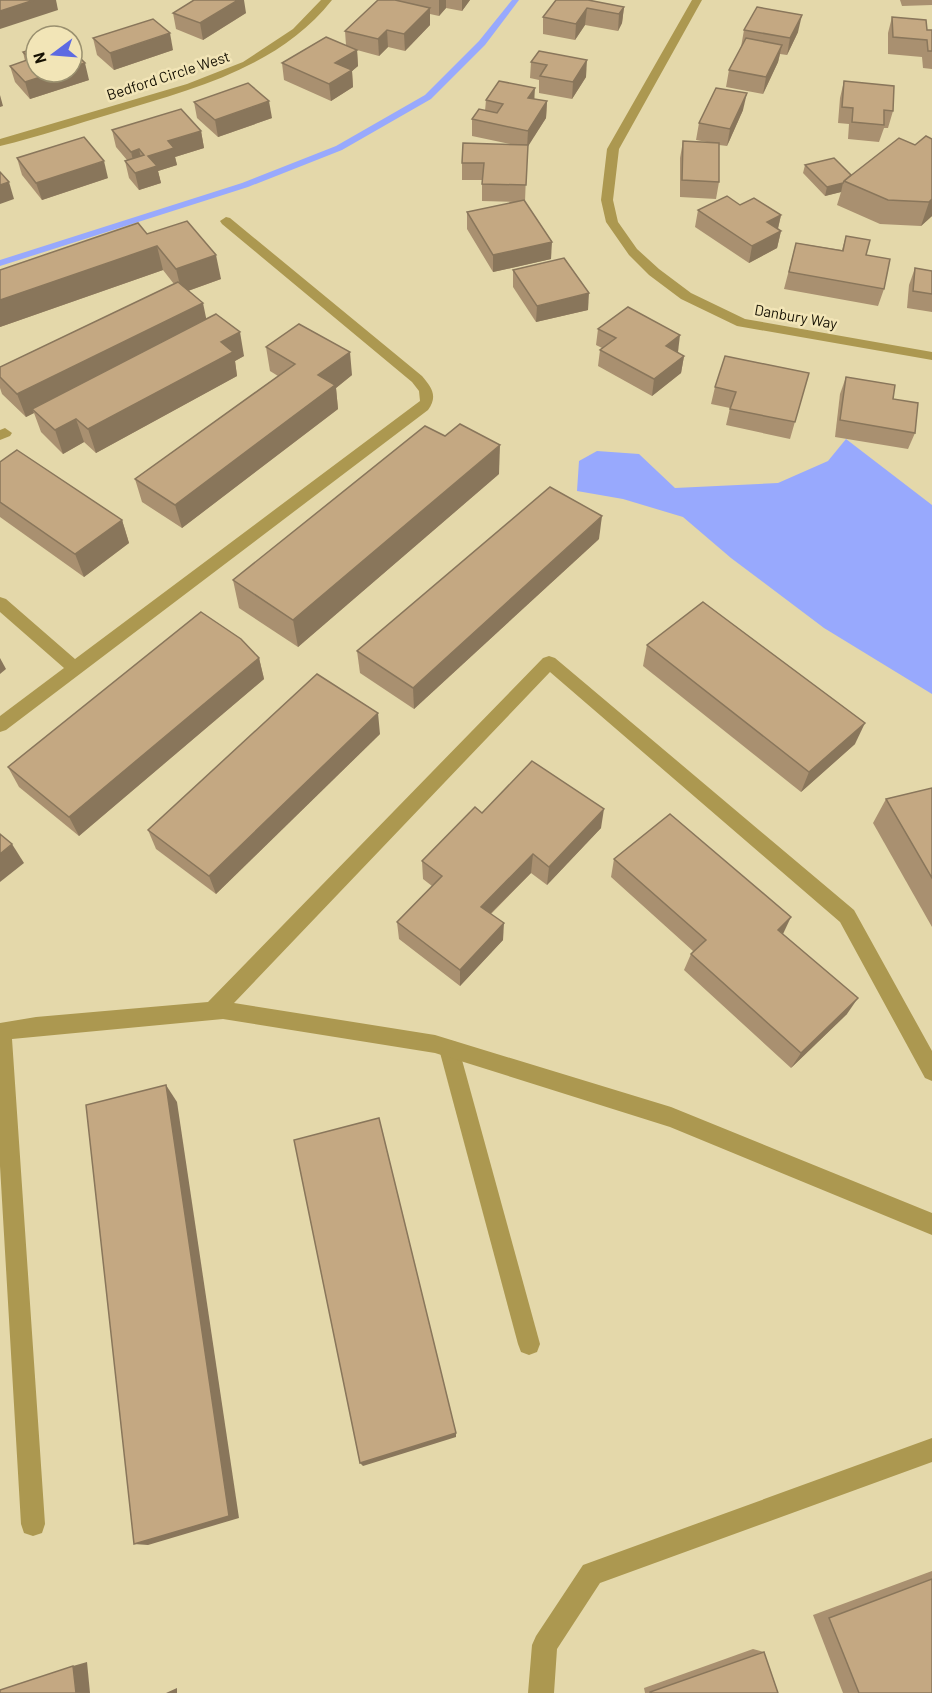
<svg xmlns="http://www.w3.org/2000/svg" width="932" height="1693" viewBox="0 0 932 1693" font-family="Barlow,sans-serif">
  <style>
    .water { fill: #98a9fd }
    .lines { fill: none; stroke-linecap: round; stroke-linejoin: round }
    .stream { fill: #98a9fd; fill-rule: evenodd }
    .lane { fill: #ac9850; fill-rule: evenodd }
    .street { fill: #ac9850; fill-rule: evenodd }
    .wall { fill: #a99070 }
    .shaded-wall { fill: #89765b }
    .building { fill: #c4a882; stroke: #89765b; stroke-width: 1.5 }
    .labels { text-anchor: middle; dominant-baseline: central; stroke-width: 5; stroke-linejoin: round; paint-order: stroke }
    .far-street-label { font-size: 15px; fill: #161103; stroke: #f2e5b7 }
  </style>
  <rect width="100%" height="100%" fill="#e4d8aa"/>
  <!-- water -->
  <polygon class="water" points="846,439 932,505 932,694 824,628 731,558 683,517 623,499 577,491 579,461 597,451 639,454 675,488 778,483 828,461"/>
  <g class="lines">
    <!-- stream -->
    <polygon class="stream" points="512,0 519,0 485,45 431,99 342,150 248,187 0,266 0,260 242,183 336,146 425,95 479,41"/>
    <!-- lane -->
    <g class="lane">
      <polygon points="5,428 12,433 10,436 0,440 0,430"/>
      <polygon points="449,1040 456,1042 459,1049 540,1344 537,1352 529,1355 521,1352 518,1344 439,1049 442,1042"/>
    </g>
    <!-- street -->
    <g class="street">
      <path d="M321 0H332C278 68 193 89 114 113 76 124 38 137 0 146V139L187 84 243 62 293 29Z"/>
      <polygon points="692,0 702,0 619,149 613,200 618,222 637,249 659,269 691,293 745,319 932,352 932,360 737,326 681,299 649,275 629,255 606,222 601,200 607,149"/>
      <path d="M226 217 230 218 422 376C432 388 438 396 428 410L6 730 0 732V716L64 668 0 612V597L6 599 75 659 420 401 419 391 412 382 222 224 220 221Z"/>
      <polygon points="549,656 555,658 854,910 932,1051 932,1081 925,1078 840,922 550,672 234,1003 435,1035 671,1107 932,1213 932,1235 670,1127 435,1053 223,1019 12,1039 45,1524 42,1533 33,1536 24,1533 21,1524 0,1166 0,1023 36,1017 208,1002 543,658"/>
      <polygon points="932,1438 932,1462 600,1583 557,1649 554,1693 528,1693 532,1645 536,1636 583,1565"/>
    </g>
  </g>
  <!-- wall -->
  <g class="wall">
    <polygon points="378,0 470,0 462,11 446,8 439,16 430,14 430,25 405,51 388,47 379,56 357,50 358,66 352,71 353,87 331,101 284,80 282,63 346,45 345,31"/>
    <polygon points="556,0 624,7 622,23 618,31 585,25 575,40 543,34 543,17"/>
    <polygon points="900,0 932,0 932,5 902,6"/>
    <polygon points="173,13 246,13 203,40 176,29"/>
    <polygon points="892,17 927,30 932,30 932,69 923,68 922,57 888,54 888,33"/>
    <polygon points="744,30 798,32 787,55 780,54 778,62 763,94 726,87 729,70 741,47"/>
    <polygon points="93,38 173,50 114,70 97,55"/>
    <polygon points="539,51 586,77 572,99 539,93 539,80 530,78 531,62"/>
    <polygon points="23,52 89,80 30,99 15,82 10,66 25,61"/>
    <polygon points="844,81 893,111 888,128 884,128 879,142 848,139 849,124 838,123 840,98"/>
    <polygon points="486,100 547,101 546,118 527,147 525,202 551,259 493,272 467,229 467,212 516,202 482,201 482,180 462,180 462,163 510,144 472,136 472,119 485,111"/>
    <polygon points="194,102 272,118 218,137 197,118"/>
    <polygon points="743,110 727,146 719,145 719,182 716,199 680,197 680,158 683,141 707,142 696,140 699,123"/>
    <polygon points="112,130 201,131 204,148 175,157 177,165 158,171 161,183 139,190 129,178 125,161 127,160 116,147"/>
    <polygon points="926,136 932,216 921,226 880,224 837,205 841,192 825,196 803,173 805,165 851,175 915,145"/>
    <polygon points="17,158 108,178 42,200 22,175"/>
    <polygon points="740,205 781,215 778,229 781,231 777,248 749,263 695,227 698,210"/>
    <polygon points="147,234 221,279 188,291 206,319 244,356 235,361 237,376 96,453 84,442 63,454 41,432 34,413 26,417 2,394 0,388 0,367 174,284 163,270 0,327 0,270"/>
    <polygon points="846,236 866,255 884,289 878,306 784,289 796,243 842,250"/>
    <polygon points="915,268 932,271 932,312 907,308 909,285"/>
    <polygon points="513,270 588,310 536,322 513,287"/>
    <polygon points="598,329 678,352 677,352 684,356 681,373 652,396 598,366 600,350 602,348 596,345"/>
    <polygon points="266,347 352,375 336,388 338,409 182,528 142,502 135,479 278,376 270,371"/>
    <polygon points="809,373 790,439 726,425 730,408 711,404 715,387"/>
    <polygon points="846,377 893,399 915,433 908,449 835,437 840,394"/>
    <polygon points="0,462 122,520 129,543 84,577 0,517"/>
    <polygon points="499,474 298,647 239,608 233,580"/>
    <polygon points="599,539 414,709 360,673 357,651"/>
    <polygon points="647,645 855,744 801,792 643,666"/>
    <polygon points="259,658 264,679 79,836 19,787 8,767"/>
    <polygon points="380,734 216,894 156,849 148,830"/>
    <polygon points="932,788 932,927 873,823 886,799"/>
    <polygon points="482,813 601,828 547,885 531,873 491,914 503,940 460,986 399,939 397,922 432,886 423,879 422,861"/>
    <polygon points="614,859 783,934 847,1014 791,1068 684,970 691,954 693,951 611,877"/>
    <polygon points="932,1571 932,1693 843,1693 813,1615"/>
    <polygon points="753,1649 764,1652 778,1693 645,1693 644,1688"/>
  </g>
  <!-- shaded-wall -->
  <g class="shaded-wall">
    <polygon points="34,0 56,0 58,10 0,29 0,11"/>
    <polygon points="238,0 244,0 246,13 203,40 200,23"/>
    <polygon points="439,0 446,0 446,8 439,16"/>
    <polygon points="462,0 470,0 462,11"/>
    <polygon points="624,7 622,23 618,31 619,14"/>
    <polygon points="430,8 430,25 405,51 404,34"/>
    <polygon points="587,8 585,25 575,40 576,24"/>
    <polygon points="802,15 798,32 787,55 790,38"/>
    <polygon points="387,30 388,47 379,56 378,39"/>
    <polygon points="170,33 173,50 114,70 110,53"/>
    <polygon points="782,45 778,62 763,94 766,77"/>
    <polygon points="357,50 358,66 352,71 353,87 331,101 329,84 335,63"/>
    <polygon points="587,60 586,77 572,99 573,82"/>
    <polygon points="85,63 89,80 30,99 25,82 56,72 72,72 72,67"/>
    <polygon points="535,88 534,105 528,98"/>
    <polygon points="747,93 743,110 727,146 730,129"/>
    <polygon points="0,95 3,106 0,107"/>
    <polygon points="269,101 272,118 218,137 215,120"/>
    <polygon points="547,101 546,118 527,148 528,131"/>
    <polygon points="201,131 204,148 175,157 177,165 158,171 161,183 139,190 135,173 148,156 168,141"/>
    <polygon points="139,149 143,166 135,169 131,152"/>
    <polygon points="104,161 108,178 42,200 36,183"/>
    <polygon points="9,182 14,199 0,204 0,185"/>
    <polygon points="843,183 841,192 825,196 827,187"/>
    <polygon points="932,199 932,216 921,226 929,202"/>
    <polygon points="781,215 777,232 767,222"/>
    <polygon points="781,231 777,248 749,263 752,246"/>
    <polygon points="552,242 551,259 493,272 493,255"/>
    <polygon points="157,246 163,270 0,327 0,300"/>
    <polygon points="216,255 221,279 182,293 176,269"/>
    <polygon points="589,293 588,310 536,322 537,306"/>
    <polygon points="203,303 208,327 32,409 34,413 26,417 17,394"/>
    <polygon points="240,332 244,356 235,361 237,376 96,453 88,429 221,342"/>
    <polygon points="680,335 678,352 663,363 666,346"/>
    <polygon points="350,352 352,375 336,388 338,409 182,528 175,505 318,375"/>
    <polygon points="684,356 681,373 652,396 654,379"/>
    <polygon points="76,419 84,442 63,454 55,430"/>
    <polygon points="500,445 499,474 298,647 293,620"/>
    <polygon points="602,516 599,539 414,709 413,688"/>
    <polygon points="122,520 129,543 84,577 75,554"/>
    <polygon points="0,658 6,669 0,674"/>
    <polygon points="259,658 264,679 79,836 69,817"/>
    <polygon points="378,713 380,734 216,894 209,876"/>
    <polygon points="865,723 855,744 801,792 809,772"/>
    <polygon points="604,809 601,828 547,885 549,867"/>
    <polygon points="12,844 24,863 0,882 0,854"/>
    <polygon points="533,854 531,873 480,924 481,907"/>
    <polygon points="791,917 783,934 778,930"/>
    <polygon points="504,923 503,940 460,986 460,970"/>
    <polygon points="858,998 847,1014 791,1068 801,1053"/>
    <polygon points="166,1085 177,1102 239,1518 148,1545 134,1544"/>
    <polygon points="456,1433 456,1437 363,1466 360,1463"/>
    <polygon points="87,1662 90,1693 76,1693 73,1666"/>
    <polygon points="177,1688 177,1693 166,1693"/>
  </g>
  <!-- building -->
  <g class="building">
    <polygon points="0,0 34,0 0,11"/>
    <polygon points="194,0 238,0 200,23 173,13"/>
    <polygon points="378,0 395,0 430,8 404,34 387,30 378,39 345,31"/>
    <polygon points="556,0 588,0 624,7 619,14 587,8 576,24 543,17"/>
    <polygon points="757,7 802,15 790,38 744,30"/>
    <polygon points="892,17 926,20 927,30 932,30 932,51 928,51 927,40 893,37"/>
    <polygon points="153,19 170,33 110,53 93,38"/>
    <polygon points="326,37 357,50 335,63 352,70 329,84 282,63"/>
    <polygon points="746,38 782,45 766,77 729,70"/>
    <polygon points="36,48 36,72 56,72 25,82 10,66 30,59 23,52"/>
    <polygon points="72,50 85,63 72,67"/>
    <polygon points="539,51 587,60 573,82 540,76 547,65 531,62"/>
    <polygon points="499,81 535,88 528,98 547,101 528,131 472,119 479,109 497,113 503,104 486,100"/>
    <polygon points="844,81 894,86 893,111 884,110 884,125 852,122 853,108 842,107"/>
    <polygon points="248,83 269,101 215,120 194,102"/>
    <polygon points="716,88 747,93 730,129 699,123"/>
    <polygon points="181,109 201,131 168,141 174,148 148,156 157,166 135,173 125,161 144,155 139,149 131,152 112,130"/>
    <polygon points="926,136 932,139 932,199 929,202 888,200 844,181 899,138 915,145"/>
    <polygon points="84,137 104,161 36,183 17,158"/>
    <polygon points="683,141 719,143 719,182 682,180"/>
    <polygon points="463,143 528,145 526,185 482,184 484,163 462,163"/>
    <polygon points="834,158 851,175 844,181 843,183 827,187 805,165"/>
    <polygon points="0,172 9,182 0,185"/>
    <polygon points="727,196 740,205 754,198 781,215 767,222 781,231 752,246 698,210"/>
    <polygon points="524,200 552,242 493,255 467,212"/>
    <polygon points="187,221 216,255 176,269 157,246 0,300 0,270 138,223 147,234"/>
    <polygon points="846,236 870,240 866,255 890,259 884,289 789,272 796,243 843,251"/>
    <polygon points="564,258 589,293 537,306 513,270"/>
    <polygon points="915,268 932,271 932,294 913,291"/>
    <polygon points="178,282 203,303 17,394 0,377 0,367"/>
    <polygon points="628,307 680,335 666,346 684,356 654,379 600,350 616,338 598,329"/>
    <polygon points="216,314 240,332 221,342 233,352 88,429 76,419 55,430 32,409"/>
    <polygon points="299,324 350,352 318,375 335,385 175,505 135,479 295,364 266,347"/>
    <polygon points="725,356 809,373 795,422 730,409 736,392 715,387"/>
    <polygon points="846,377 895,385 893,399 918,403 915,433 840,420"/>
    <polygon points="460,424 500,445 293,620 233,580 425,426 445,436"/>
    <polygon points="17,450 122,520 75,554 0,502 0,462"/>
    <polygon points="550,487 602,516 413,688 357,651"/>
    <polygon points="703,602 865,723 809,772 647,645"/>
    <polygon points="201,612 241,639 259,658 69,817 8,767"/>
    <polygon points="317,674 378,713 209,876 148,830"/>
    <polygon points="532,761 604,809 549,867 533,854 481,907 504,923 460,970 397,922 442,876 422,861 475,807 482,813"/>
    <polygon points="932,788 932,878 886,799"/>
    <polygon points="670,814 791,917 778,930 858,998 801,1053 691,954 706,940 614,859"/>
    <polygon points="0,834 12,844 0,854"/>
    <polygon points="166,1085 229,1516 134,1544 86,1105"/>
    <polygon points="379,1118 456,1433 360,1463 294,1140"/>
    <polygon points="932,1579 932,1693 859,1693 829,1618"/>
    <polygon points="764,1652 778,1693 650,1693 650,1692"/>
    <polygon points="73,1666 76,1693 0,1693 0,1690"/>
  </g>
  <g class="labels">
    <!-- far-street labels -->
    <g class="far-street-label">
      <text transform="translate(168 75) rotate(-18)">Bedford Circle West</text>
      <text transform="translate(796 316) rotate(10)">Danbury Way</text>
    </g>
  </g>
  <!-- north arrow -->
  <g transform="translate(54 54) rotate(254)"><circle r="28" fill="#f2e5b7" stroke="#9a906f" stroke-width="1.5"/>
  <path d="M0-4.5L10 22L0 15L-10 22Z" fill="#5d6ae2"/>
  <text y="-9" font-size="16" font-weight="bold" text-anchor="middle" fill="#161103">N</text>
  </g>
</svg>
